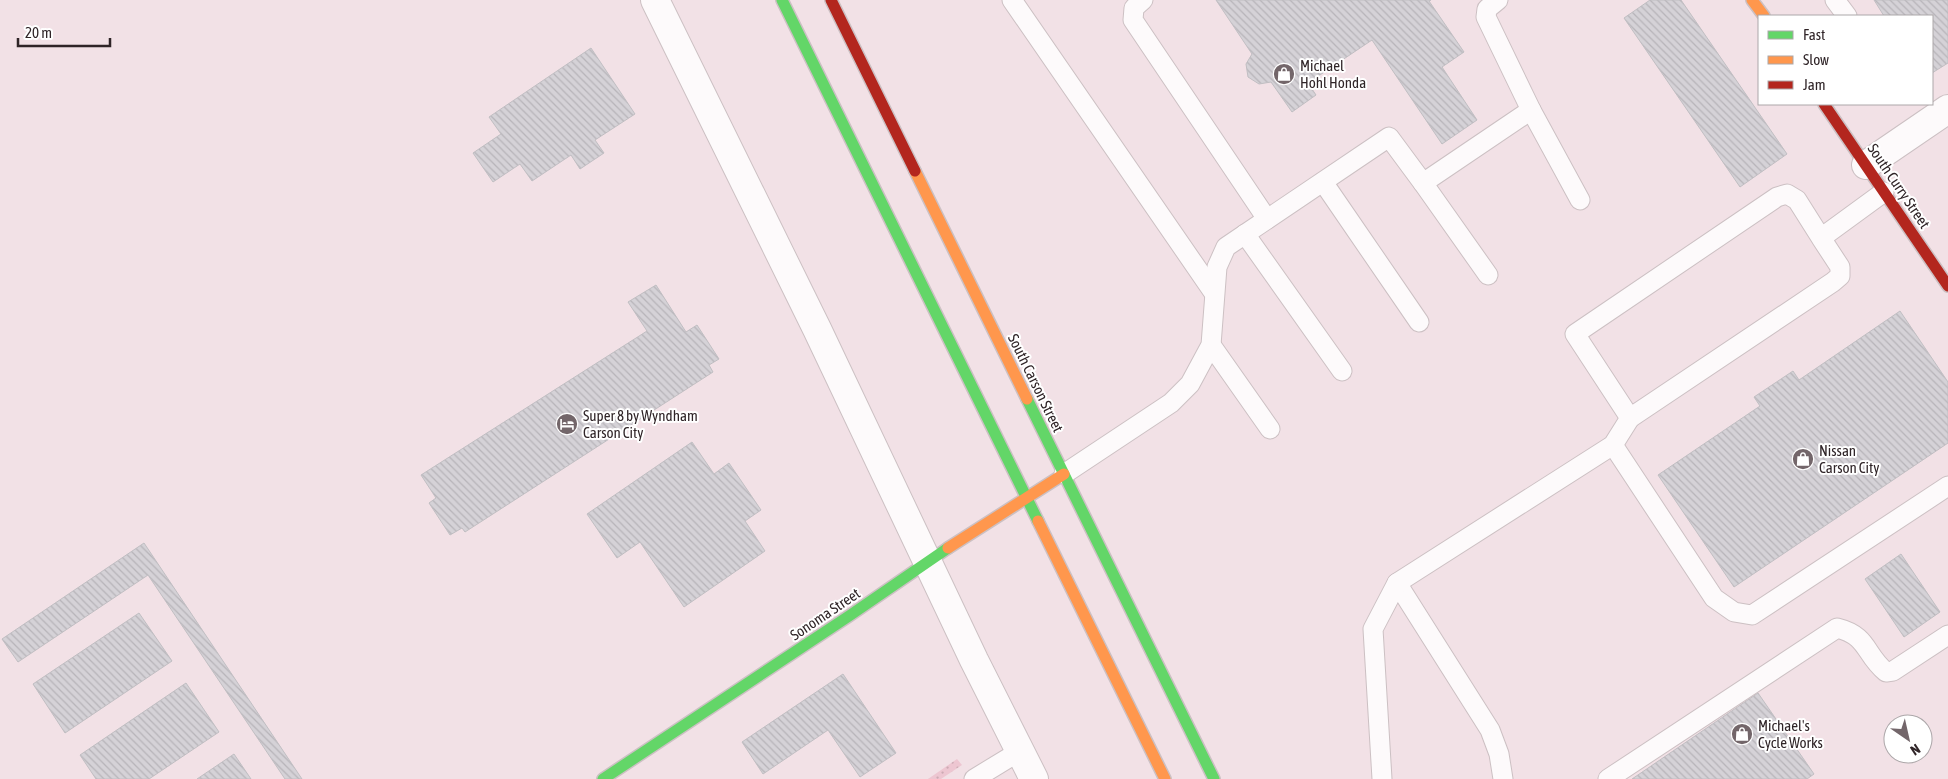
<svg xmlns="http://www.w3.org/2000/svg" width="1948" height="779" viewBox="0 0 1948 779" font-family="'Asap Condensed',sans-serif">
  <style>
    .grass { fill: url(#grass-dots) }
    .building { fill: url(#building-back-hatch); stroke: #c0bec2 }
    .lines { fill: none; stroke-linecap: round; stroke-linejoin: round }
    .lane-casing { stroke: #ccc0c3; stroke-width: 21 }
    .street-casing { stroke: #ccc0c3; stroke-width: 30 }
    .fast-casing { stroke: #ccc0c3; stroke-width: 14 }
    .slow-casing { stroke: #ccc0c3; stroke-width: 14 }
    .jam-casing { stroke: #ccc0c3; stroke-width: 14 }
    .lane { stroke: #fdfafb; stroke-width: 19 }
    .street { stroke: #fdfafb; stroke-width: 28 }
    .fast { stroke: #63d668; stroke-width: 11 }
    .slow { stroke: #ff974d; stroke-width: 11 }
    .jam { stroke: #b3261e; stroke-width: 11 }
    .labels { text-anchor: middle; dominant-baseline: central; stroke-width: 4; stroke-linejoin: round; paint-order: stroke }
    .poi-label { font-size: 15px; fill: #2f2427; stroke: #fff; text-anchor: start }
    .street-label { font-size: 15px; fill: #2f2427; stroke: #fff }
  </style>
  <defs>
    <pattern id="grass-dots" width="8" height="8" patternUnits="userSpaceOnUse" patternTransform="scale(1.25)"><rect width="8" height="8" fill="#edc6d1"/><path d="M2 2h.1M6 6h.1" fill="none" stroke="#ccaab3" stroke-width="1.8" stroke-linecap="round"/></pattern>
    <pattern id="building-back-hatch" width="6" height="6" patternUnits="userSpaceOnUse" patternTransform="scale(1.25)"><rect width="6" height="6" fill="#d5d2d7"/><path d="M-1 5l2 2M0 0l6 6M5-1l2 2" fill="none" stroke="#b7b4b9"/></pattern>
  </defs>
  <rect width="100%" height="100%" fill="#f2e1e6"/>
  <!-- grass -->
  <polygon class="grass" points="957,759 962,765 941,779 928,779"/>
  <!-- building -->
  <g class="building">
    <polygon points="1216,0 1431,0 1429,1 1464,52 1442,67 1477,120 1442,144 1372,40 1308,83 1316,95 1292,112 1271,82 1259,84 1248,77 1246,64 1252,54"/>
    <polygon points="1650,0 1681,0 1787,154 1740,187 1624,18"/>
    <polygon points="1874,0 1948,0 1948,63 1932,73 1932,16 1884,16"/>
    <polygon points="591,48 635,114 595,140 604,153 580,169 571,155 532,181 520,164 493,182 473,153 501,134 489,117"/>
    <polygon points="656,285 686,332 697,325 719,359 709,365 713,372 465,532 462,528 450,535 429,503 436,498 421,475 647,331 628,302"/>
    <polygon points="1900,311 1948,382 1948,443 1734,587 1658,475 1760,406 1754,397 1793,371 1799,380"/>
    <polygon points="692,442 714,474 729,463 761,510 745,521 765,551 684,607 640,542 617,558 587,514"/>
    <polygon points="144,543 302,779 285,779 148,575 18,662 2,639"/>
    <polygon points="1901,554 1940,612 1904,637 1865,579"/>
    <polygon points="139,613 172,661 65,733 33,684"/>
    <polygon points="843,674 896,753 860,777 828,730 763,774 742,742"/>
    <polygon points="186,683 219,732 149,779 96,779 80,755"/>
    <polygon points="1758,693 1814,774 1807,779 1632,779"/>
    <polygon points="234,754 251,779 197,779"/>
  </g>
  <g class="lines">
    <!-- lane casing -->
    <g class="lane-casing">
      <g id="lane">
        <polyline points="1012,0 1214,293"/>
        <polyline points="1143,0 1134,8 1133,20 1267,219"/>
        <polyline points="1835,0 1847,16"/>
        <polyline points="1531,110 1580,200"/>
        <polyline points="1323,182 1419,322"/>
        <polyline points="1423,183 1488,275"/>
        <polyline points="1245,234 1342,371"/>
        <polyline points="1821,238 1840,267 1840,276 1833,282 1630,418 1575,334 1777,197 1787,194 1797,200 1821,238 1884,192"/>
        <polyline points="1211,345 1270,429"/>
        <polyline points="1613,445 1714,598 1734,612 1752,615 1948,486"/>
        <polyline points="1064,474 1171,403 1190,384 1211,345 1217,267 1226,247 1389,137 1423,183 1531,110 1486,17 1487,9 1498,0"/>
        <polyline points="1397,583 1490,730 1499,754 1503,779"/>
        <polyline points="974,779 1020,751"/>
        <polyline points="1382,779 1373,629 1397,583 1613,445 1630,418"/>
        <path d="M1608 779 1837 628C1869 636 1864 654 1886 672L1893 671 1948 635"/>
      </g>
    </g>
    <!-- street casing -->
    <g class="street-casing">
      <g id="street">
        <polyline points="655,0 817,329 974,660 1034,779"/>
        <polyline points="1866,165 1948,109"/>
      </g>
    </g>
    <!-- fast casing -->
    <g class="fast-casing">
      <g id="fast">
        <polyline points="782,0 1038,521"/>
        <polyline points="1027,399 1214,779"/>
        <polyline points="603,779 849,616 948,548"/>
      </g>
    </g>
    <!-- slow casing -->
    <g class="slow-casing">
      <g id="slow">
        <polyline points="1752,0 1764,16"/>
        <polyline points="915,171 1027,399"/>
        <polyline points="1038,521 1165,779"/>
        <polyline points="948,548 1064,474"/>
      </g>
    </g>
    <!-- jam casing -->
    <g class="jam-casing">
      <g id="jam">
        <polyline points="831,0 915,171"/>
        <polyline points="1824,104 1948,286"/>
      </g>
    </g>
    <!-- lane -->
    <use href="#lane" class="lane"/>
    <!-- street -->
    <use href="#street" class="street"/>
    <!-- fast -->
    <use href="#fast" class="fast"/>
    <!-- slow -->
    <use href="#slow" class="slow"/>
    <!-- jam -->
    <use href="#jam" class="jam"/>
  </g>
  <!-- icons -->
  <defs>
    <g id="shop-disc" transform="scale(1.125)"><circle r="9.5" fill="#73666a" stroke="#fff"/><path d="M-5-2.5h2.3a2.7 3.5 0 0 1 5.4 0H5L5.5 6h-11ZM-1.5-2.5h3a1.5 2.3 0 0 0-3 0Z" fill="#fff"/></g>
    <g id="hotel-disc" transform="scale(1.125)"><circle r="9.5" fill="#73666a" stroke="#fff"/><path d="M-6-4.5h1.5V1H6V5H4.5V3h-9V5H-6ZM-4 0a1.8 1.8 0 1 1 3.6 0ZM.5 0V-2.5h3Q6-2.5 6 0Z" fill="#fff"/></g>
  </defs>
  <g fill-rule="evenodd">
    <use href="#shop-disc" x="1284" y="74"/>
    <use href="#hotel-disc" x="567" y="424"/>
    <use href="#shop-disc" x="1803" y="459"/>
    <use href="#shop-disc" x="1742" y="734"/>
  </g>
  <g class="labels">
    <!-- poi labels -->
    <g class="poi-label">
      <text x="1300" y="65">Michael<tspan x="1300" dy="17">Hohl Honda</tspan></text>
      <text x="583" y="415">Super 8 by Wyndham<tspan x="583" dy="17">Carson City</tspan></text>
      <text x="1819" y="450">Nissan<tspan x="1819" dy="17">Carson City</tspan></text>
      <text x="1758" y="725">Michael's<tspan x="1758" dy="17">Cycle Works</tspan></text>
    </g>
    <!-- street labels -->
    <g class="street-label">
      <text transform="translate(1899 186) rotate(56)">South Curry Street</text>
      <text transform="translate(1036 383) rotate(64)">South Carson Street</text>
      <text transform="translate(825 614) rotate(-34)">Sonoma Street</text>
    </g>
  </g>
  <!-- legend -->
  <rect x="1758" y="15" width="175" height="90" fill="#ffffff" stroke="#aca7a9"/>
  <rect x="1768" y="31" width="25" height="8" fill="#63d668" stroke="#aca7a9"/>
  <text x="1803" y="40" font-size="15" fill="#2f2427">Fast</text>
  <rect x="1768" y="56" width="25" height="8" fill="#ff974d" stroke="#aca7a9"/>
  <text x="1803" y="65" font-size="15" fill="#2f2427">Slow</text>
  <rect x="1768" y="81" width="25" height="8" fill="#b3261e" stroke="#aca7a9"/>
  <text x="1803" y="90" font-size="15" fill="#2f2427">Jam</text>
  <!-- north arrow -->
  <g transform="translate(1908 739) rotate(146)"><circle r="24" fill="#ffffff" stroke="#aca7a9"/>
  <path d="M0-4L9 19L0 12L-9 19Z" fill="#73666a"/>
  <text y="-8" font-size="14" font-weight="bold" text-anchor="middle" fill="#2f2427">N</text>
  </g>
  <!-- scale -->
  <path d="M18 38v8h92v-8" fill="none" stroke="#2f2427" stroke-width="2.5"/>
  <text x="25" y="38" font-size="15" fill="#2f2427" stroke="#ffffff" stroke-width="4" paint-order="stroke">20 m</text>
</svg>
